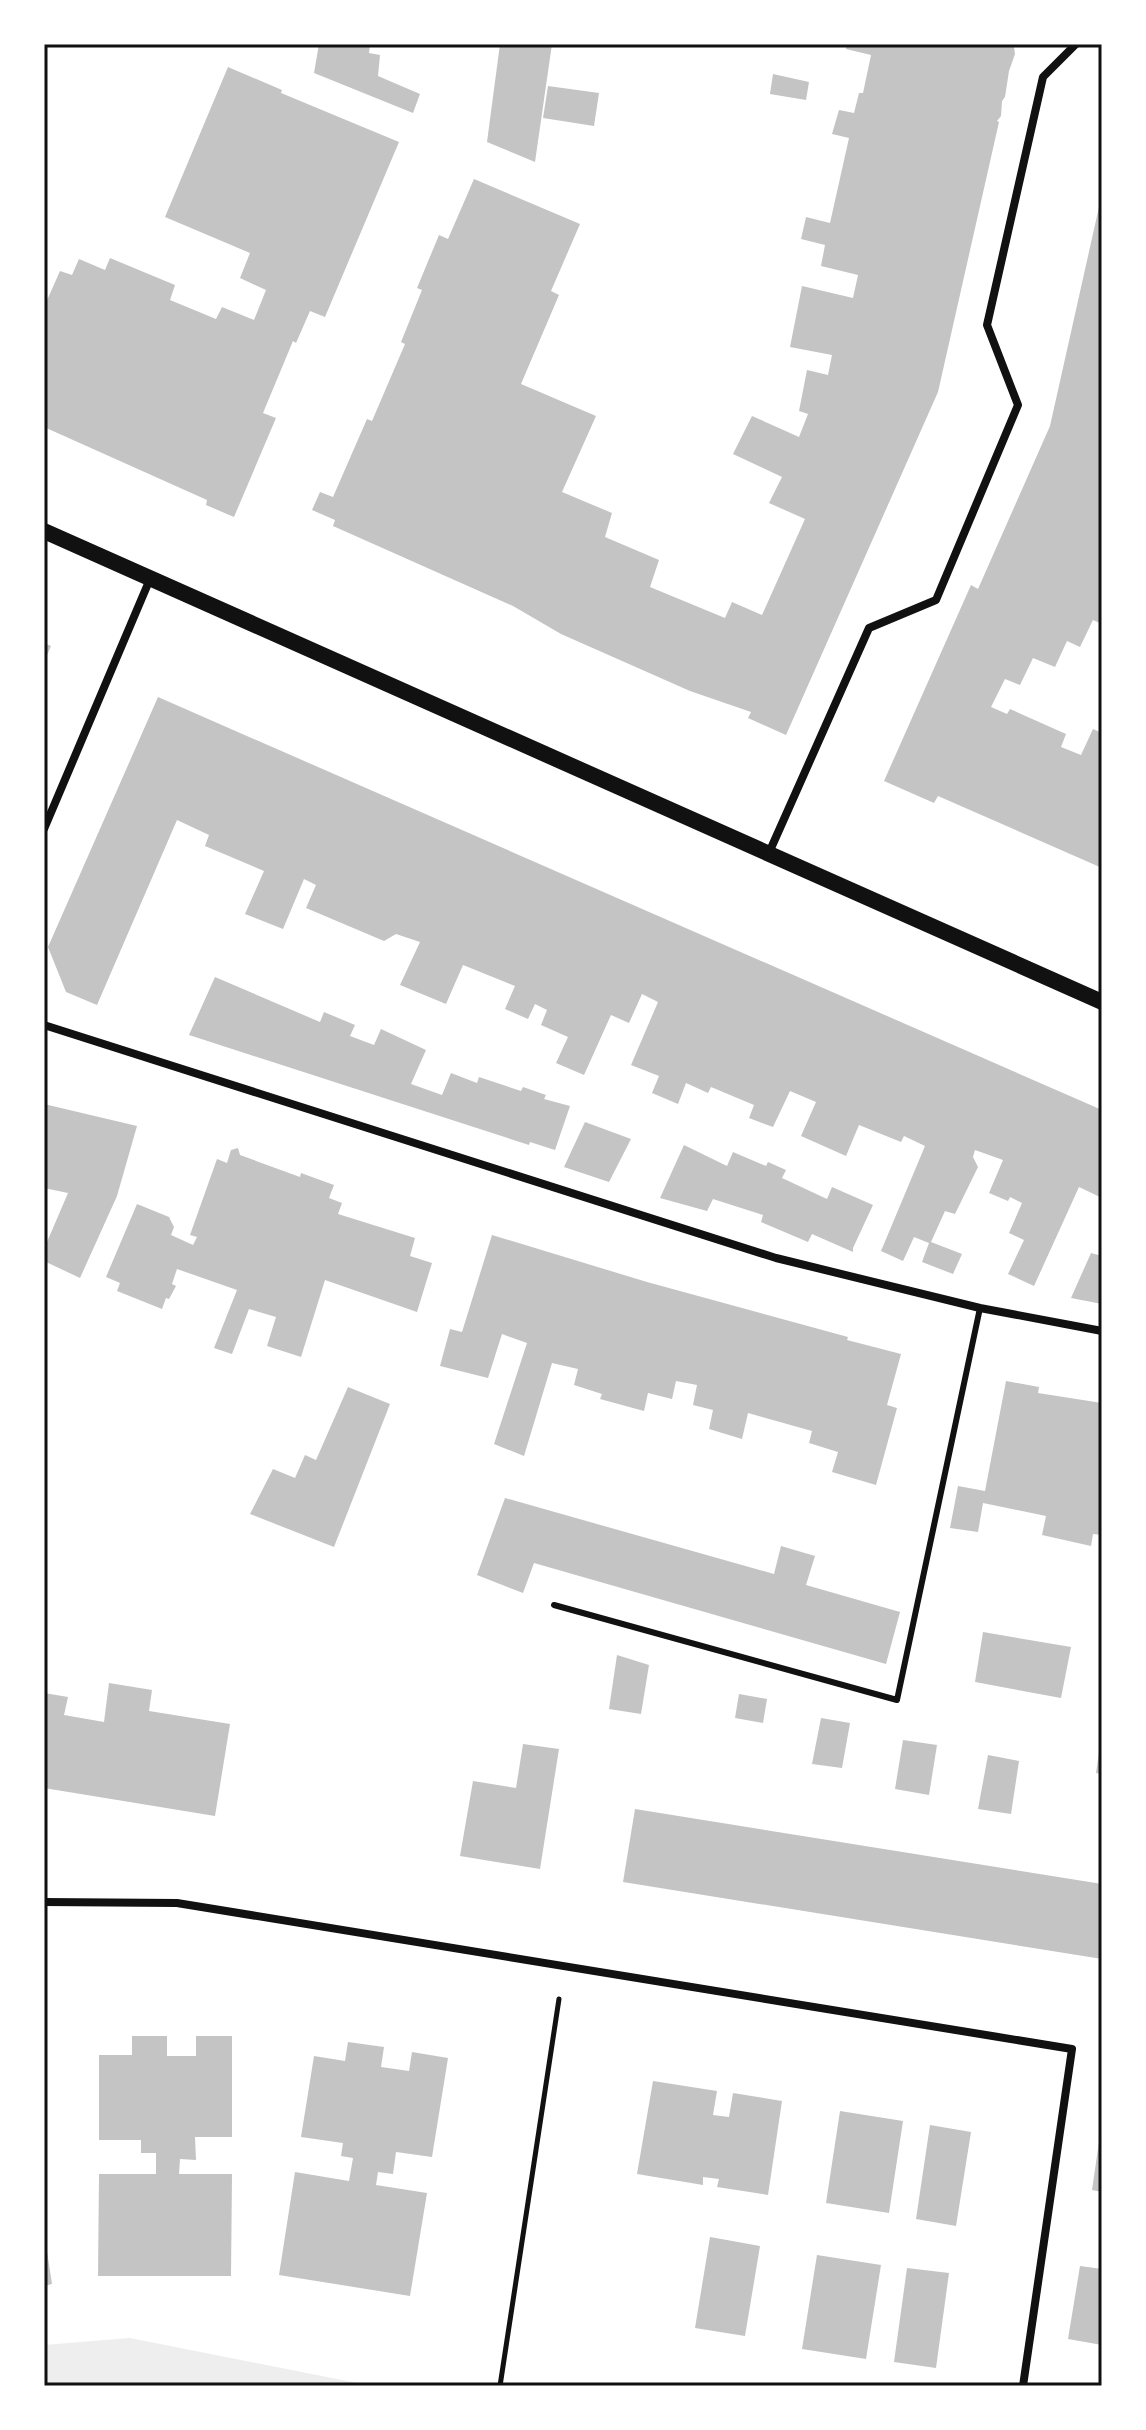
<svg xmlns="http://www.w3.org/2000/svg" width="1146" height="2430" viewBox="0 0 1146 2430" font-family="Jost,sans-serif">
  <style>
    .green { fill: #eee }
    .building { fill: #c4c4c4 }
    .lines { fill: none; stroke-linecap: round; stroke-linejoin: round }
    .path { stroke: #111; stroke-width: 5 }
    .service { stroke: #111; stroke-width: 6 }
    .minor { stroke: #111; stroke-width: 8 }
    .secondary { stroke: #111; stroke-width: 16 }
    .neatline { fill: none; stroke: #111; stroke-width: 3 }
  </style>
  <rect width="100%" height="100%" fill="#fff"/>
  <!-- green -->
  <polygon class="green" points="130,2338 372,2386 44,2386 44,2345"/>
  <!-- building -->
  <g class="building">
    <polygon points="319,44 370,44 369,53 380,55 378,76 420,94 413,113 314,73"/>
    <polygon points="500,44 552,44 535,162 487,142"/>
    <polygon points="847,44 1016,44 1014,47 1015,54 1009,71 1005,97 1002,101 1001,116 997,121 999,122 938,392 786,735 748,718 751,712 690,691 561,634 513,606 333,526 335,520 312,510 320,492 333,497 367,419 372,421 405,344 401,342 422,290 417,288 439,235 448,239 474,179 580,224 551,291 559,295 521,384 596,416 562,492 612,513 605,537 659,560 650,587 725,618 732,602 762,615 805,519 769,503 782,477 733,454 752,416 799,437 808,414 799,411 807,370 828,375 832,355 790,347 802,286 853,298 858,275 821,266 825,245 801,239 806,217 830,223 849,138 832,134 839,110 854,113 859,93 863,93 871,55 846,49"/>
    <polygon points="228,67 282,90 281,93 399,142 325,317 310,311 296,343 293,341 263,413 276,418 234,517 206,505 207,500 44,427 44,307 60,271 72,275 79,259 105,270 110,258 175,285 170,300 216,319 222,307 254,320 266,290 240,278 250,253 165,217"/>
    <polygon points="773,74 809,82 806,100 770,94"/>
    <polygon points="548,86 599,93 594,126 543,118"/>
    <polygon points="1101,198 1102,624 1093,620 1080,647 1067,641 1055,667 1033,658 1020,685 1005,679 991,707 1007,714 1010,709 1066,734 1061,747 1081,755 1093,729 1102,733 1102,868 938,796 934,803 884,781 971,585 978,589 1050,426"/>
    <polygon points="44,643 51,646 44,662"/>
    <polygon points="158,697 1102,1110 1102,1198 1079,1187 1034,1286 1008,1274 1024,1240 1009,1233 1022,1203 1010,1197 1008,1201 989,1193 1003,1160 975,1150 973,1157 978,1167 955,1214 945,1211 931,1242 962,1254 953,1274 922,1262 929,1243 914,1237 903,1261 881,1251 925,1146 904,1136 901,1142 859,1125 846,1156 801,1136 816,1102 790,1091 773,1127 749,1118 754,1105 711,1087 708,1093 686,1083 678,1104 652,1093 659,1076 631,1065 658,1002 642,994 629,1023 611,1015 584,1075 556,1063 568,1037 541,1025 547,1010 535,1004 528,1019 505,1009 515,986 463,965 446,1004 400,985 420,942 396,934 384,941 306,908 316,885 304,879 283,929 245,914 264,871 205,846 209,835 177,820 97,1005 66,992 48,947"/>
    <polygon points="215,977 320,1022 324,1012 355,1025 350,1036 374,1045 381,1029 426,1050 411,1084 442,1095 451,1073 477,1083 479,1077 521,1091 523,1087 546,1095 544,1099 570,1106 555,1150 530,1142 529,1145 189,1035"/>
    <polygon points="44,1104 137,1126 117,1196 80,1278 44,1261 44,1249 68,1193 44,1188"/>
    <polygon points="585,1122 631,1139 609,1182 564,1167"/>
    <polygon points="684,1145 727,1166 733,1152 766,1166 768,1162 786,1170 782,1178 827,1199 832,1187 873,1205 853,1248 853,1252 812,1234 808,1242 761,1222 763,1215 713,1199 707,1211 660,1198"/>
    <polygon points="238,1148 240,1155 300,1177 301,1173 334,1185 329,1198 342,1203 338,1214 415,1238 410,1256 432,1263 417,1312 325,1280 301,1357 267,1346 276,1317 249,1309 232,1354 214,1348 237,1290 177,1269 172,1284 176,1286 169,1299 166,1298 162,1309 117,1291 120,1283 106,1277 137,1204 169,1217 174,1227 171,1235 193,1245 197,1237 190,1235 217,1159 227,1163 231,1150"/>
    <polygon points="492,1235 647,1282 848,1337 847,1340 901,1354 887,1405 897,1408 876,1485 832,1472 838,1452 809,1443 812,1431 748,1413 742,1439 709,1429 713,1410 693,1405 697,1385 676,1381 672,1399 648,1393 644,1411 600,1399 602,1394 574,1385 578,1369 552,1363 524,1456 494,1444 527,1343 502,1334 488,1378 440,1366 450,1329 462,1332"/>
    <polygon points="1091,1253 1102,1256 1102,1304 1071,1298"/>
    <polygon points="1006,1381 1039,1387 1038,1393 1102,1403 1102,1535 1093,1534 1091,1546 1042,1535 1046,1516 983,1503 978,1532 950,1528 958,1486 985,1491"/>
    <polygon points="348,1387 390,1404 334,1547 250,1514 273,1469 295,1478 305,1455 316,1460"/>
    <polygon points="505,1498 774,1574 781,1546 815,1556 806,1585 900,1612 886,1664 534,1563 523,1593 477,1575"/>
    <polygon points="983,1632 1071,1647 1061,1698 975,1682"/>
    <polygon points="617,1655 649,1665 641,1714 609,1709"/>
    <polygon points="109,1683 152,1690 149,1711 230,1724 215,1816 44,1788 44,1693 68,1697 64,1715 104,1722"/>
    <polygon points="739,1694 767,1699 763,1723 735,1718"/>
    <polygon points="821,1718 850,1723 842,1768 812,1764"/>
    <polygon points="903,1740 937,1745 929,1795 895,1789"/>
    <polygon points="523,1744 559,1749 540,1869 460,1856 473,1781 516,1788"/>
    <polygon points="1100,1746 1102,1746 1102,1774 1096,1773"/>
    <polygon points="988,1755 1019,1761 1011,1814 978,1809"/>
    <polygon points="635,1809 1102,1884 1102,1959 623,1882"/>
    <polygon points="132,2036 167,2036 167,2056 196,2056 196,2036 232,2036 232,2137 195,2137 196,2160 180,2159 179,2174 232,2174 231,2276 98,2276 99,2174 156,2174 156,2153 141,2153 141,2140 99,2140 99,2055 132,2055"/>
    <polygon points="348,2042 384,2047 381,2067 409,2071 412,2052 448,2058 432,2157 396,2152 393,2174 378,2172 376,2185 427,2193 410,2296 279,2275 295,2172 349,2181 353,2158 341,2156 343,2143 301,2137 314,2056 345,2061"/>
    <polygon points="653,2081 717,2091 713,2115 729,2117 733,2093 782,2101 768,2195 717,2187 719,2179 703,2177 703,2185 637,2174"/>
    <polygon points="840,2111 903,2121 889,2213 826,2203"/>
    <polygon points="930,2125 971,2132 956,2226 916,2219"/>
    <polygon points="1100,2135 1102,2135 1102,2192 1092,2190"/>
    <polygon points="710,2237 760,2246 745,2336 695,2328"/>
    <polygon points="46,2245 52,2284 44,2286 44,2246"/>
    <polygon points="817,2255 881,2265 866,2359 802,2349"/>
    <polygon points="1080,2266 1102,2269 1102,2345 1068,2339"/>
    <polygon points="907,2268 949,2273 936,2368 894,2362"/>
  </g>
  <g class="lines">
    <!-- path -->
    <polyline class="path" points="500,2386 559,1999"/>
    <!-- service -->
    <polyline class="service" points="554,1605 897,1700 980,1308"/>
    <!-- minor -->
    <g class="minor">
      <polyline points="44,829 150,579"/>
      <polyline points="768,855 869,628 936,600 1018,405 987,325 1043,77 1076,44"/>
      <polyline points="44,1025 776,1258 980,1308 1102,1331"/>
      <polyline points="44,1902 177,1903 1072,2049 1023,2386"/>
    </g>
    <!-- secondary -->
    <polyline class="secondary" points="44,531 1102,1002"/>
  </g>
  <!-- border -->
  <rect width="1146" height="2430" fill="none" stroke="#ffffff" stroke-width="92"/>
  <rect x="46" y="46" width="1054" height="2338" class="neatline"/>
</svg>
